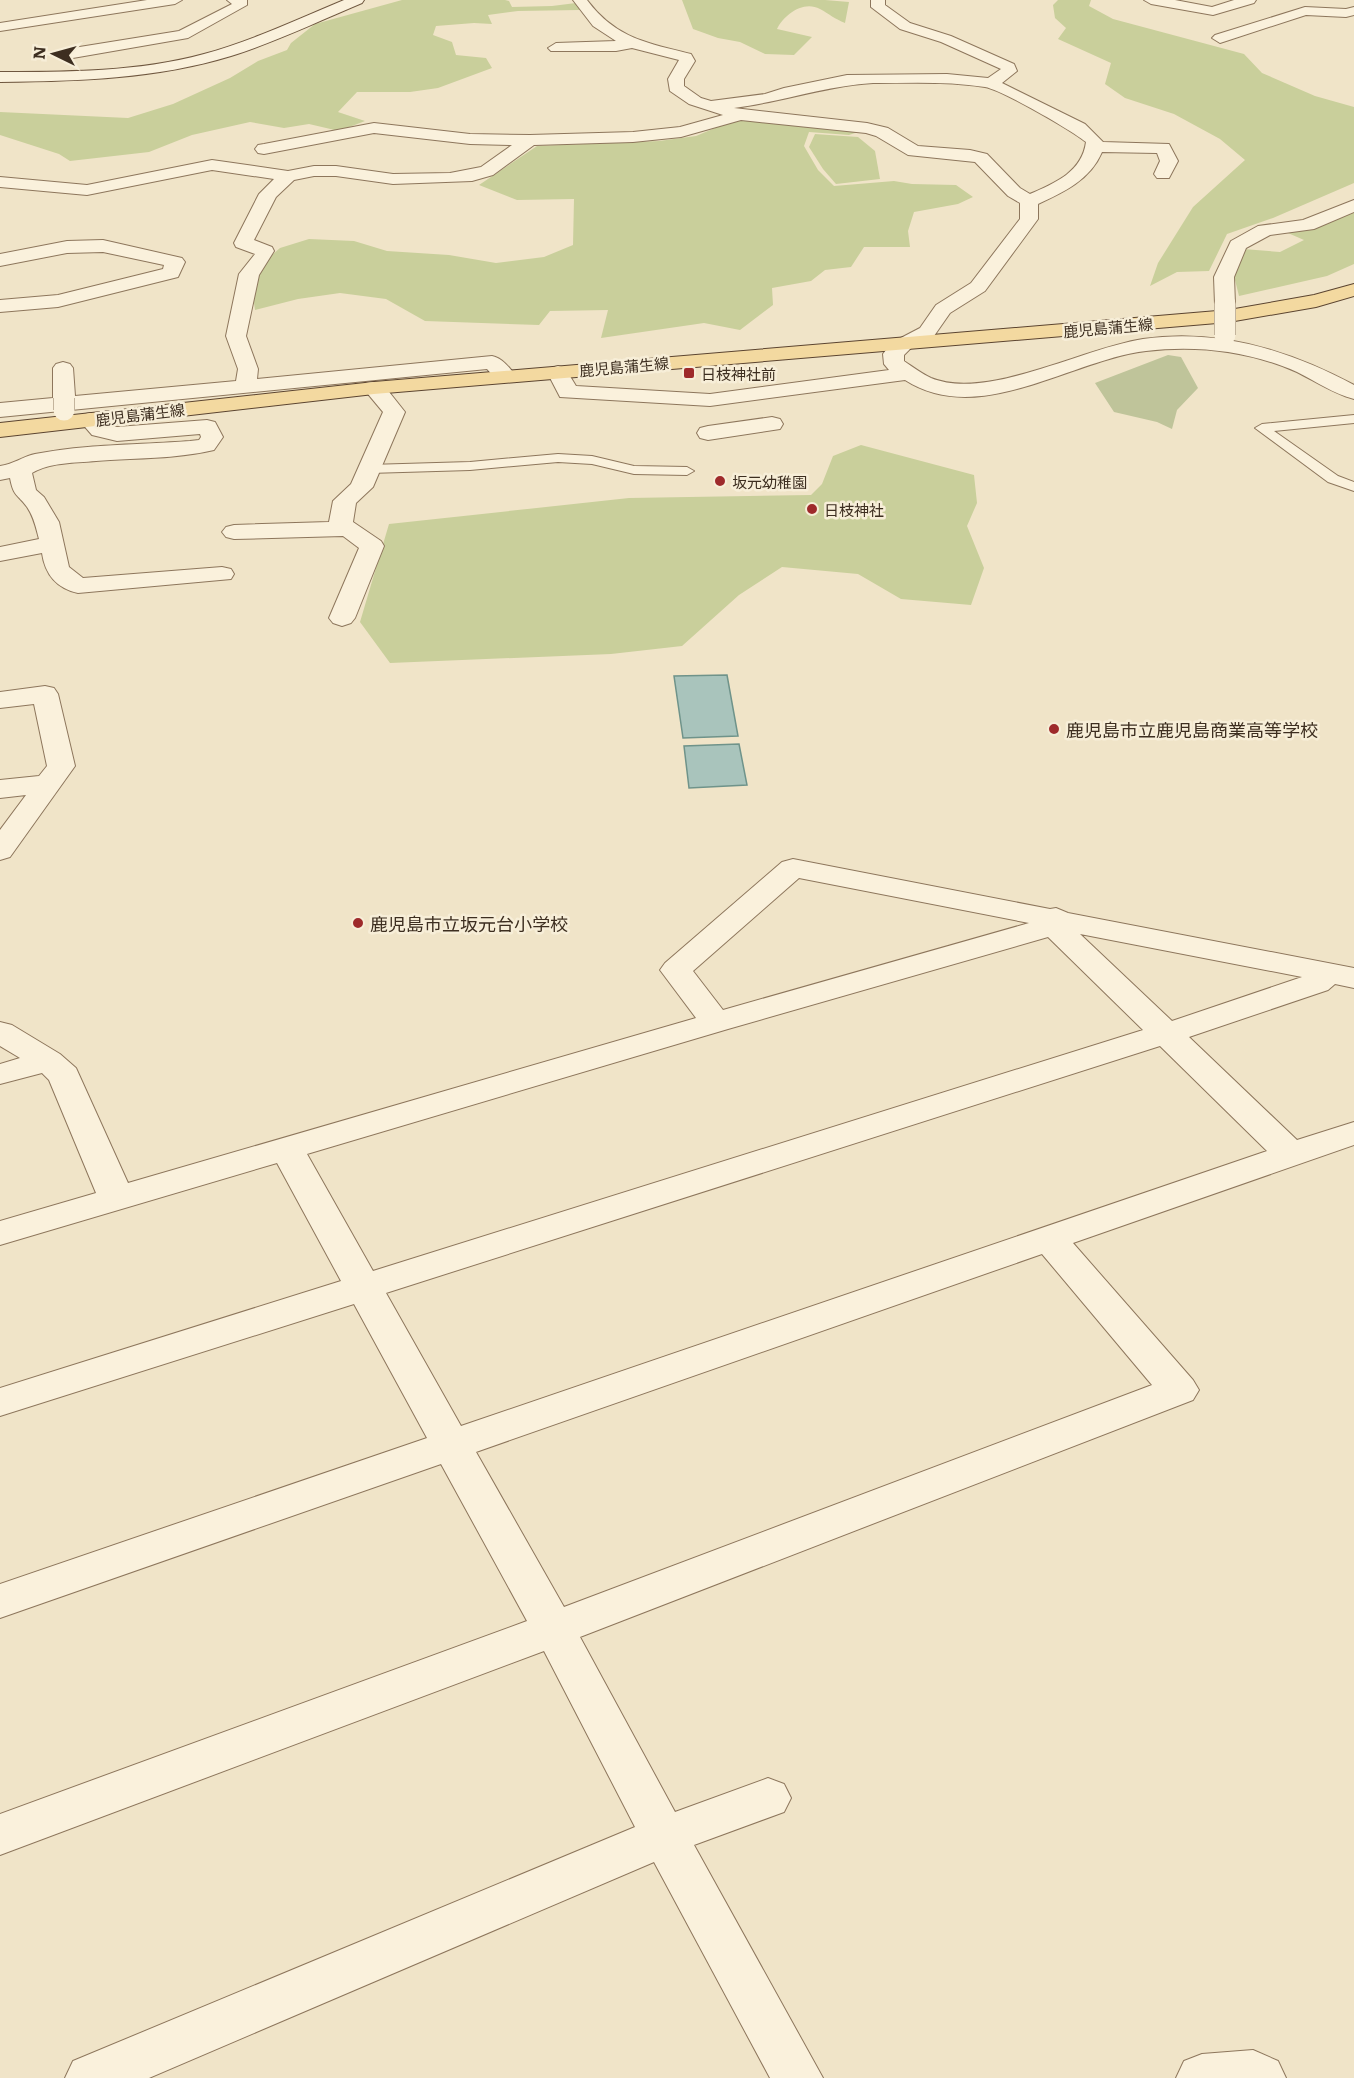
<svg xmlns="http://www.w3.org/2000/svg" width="1354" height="2078" viewBox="0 0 1354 2078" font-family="Literata,'Noto Sans JP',serif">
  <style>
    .green { fill: #c9cf9b }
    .cemetery { fill: #bfc49a }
    .water { fill: #a9c4bc; stroke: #6f938a; stroke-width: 1.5 }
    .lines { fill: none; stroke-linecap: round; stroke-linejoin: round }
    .lane-casing { stroke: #8d765c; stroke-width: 2 }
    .street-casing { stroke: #8d765c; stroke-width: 2 }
    .secondary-casing { stroke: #6f573f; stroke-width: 2 }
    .primary-casing { stroke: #5b4430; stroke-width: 2 }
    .lane { fill: #faf1dc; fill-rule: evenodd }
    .street { fill: #faf1dc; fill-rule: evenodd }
    .secondary { fill: #faf1dc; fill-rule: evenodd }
    .primary { fill: #f3d9a0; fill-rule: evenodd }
    .street-bridge-casing { stroke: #8d765c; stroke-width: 22; stroke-linecap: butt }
    .street-bridge { stroke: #faf1dc; stroke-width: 21 }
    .poi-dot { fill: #9e2a2b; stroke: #f7eed8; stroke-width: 2 }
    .labels { text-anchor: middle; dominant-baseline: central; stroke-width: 5; stroke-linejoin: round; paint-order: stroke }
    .far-street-label { font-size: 15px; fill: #3d2e20; stroke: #f7eed8 }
    .far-poi-label { font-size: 15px; fill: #3d2e20; stroke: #f7eed8; text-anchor: start }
    .poi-label { font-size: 18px; fill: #3d2e20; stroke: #f7eed8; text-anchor: start }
  </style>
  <rect width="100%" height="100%" fill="#f0e4c8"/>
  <!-- green -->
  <g class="green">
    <polygon points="402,0 505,0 509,1 512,7 552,6 584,2 579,10 518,11 488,15 492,24 474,23 436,26 433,35 452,42 456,55 486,58 492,68 438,88 410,92 357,92 338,112 365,121 339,131 309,124 284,128 250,122 192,135 149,152 70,161 59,154 0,135 0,112 128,118 173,104 230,78 258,61 287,50 291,43 315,24"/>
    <path d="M682 0H825L849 2 845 23C835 19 829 14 820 9 803 0 784 15 777 29L812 37 794 55 765 54 740 42 718 38 693 29Z"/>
    <polygon points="1058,0 1091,0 1089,6 1113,19 1244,54 1262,73 1315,96 1354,107 1354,183 1273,218 1227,234 1209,271 1177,272 1150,286 1158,263 1193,207 1245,160 1220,139 1174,114 1125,98 1105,84 1111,63 1058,39 1066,28 1055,18 1053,5"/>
    <polygon points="760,118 867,129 849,135 809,132 804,146 818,170 834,186 894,181 912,184 956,185 973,197 958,204 914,212 908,231 910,247 864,247 851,267 825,270 811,281 772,288 773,305 740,330 704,323 601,338 608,310 550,311 539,325 425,321 386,299 340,293 298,299 255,310 250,274 280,248 309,239 354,241 387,251 449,255 496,263 544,257 573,245 574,199 517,200 479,185 537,146 659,141 696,136 727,123"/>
    <polygon points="815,134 858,137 875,151 880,179 836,184 823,169 809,147"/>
    <polygon points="1354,210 1354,264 1327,276 1239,296 1234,276 1243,249 1280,252 1304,240 1281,230"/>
    <polygon points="861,445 974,475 977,503 967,526 984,568 971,605 901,599 858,574 782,567 739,595 682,646 611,654 390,663 360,622 389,524 629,498 811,495 822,484 833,456"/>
  </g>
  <!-- cemetery -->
  <polygon class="cemetery" points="1168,355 1181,357 1198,388 1177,410 1172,429 1157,422 1114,412 1095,383"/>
  <!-- water -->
  <g class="water">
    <polygon points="727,675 738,736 683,738 674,676"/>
    <polygon points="739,744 747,785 689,788 684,746"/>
  </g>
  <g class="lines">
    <!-- lane casing -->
    <g class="lane-casing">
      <g id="lane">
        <polygon points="1354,415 1354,423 1274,431 1338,476 1354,482 1354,491 1328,482 1255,428 1262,424"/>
        <polygon points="558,454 592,456 634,466 687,467 694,471 687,475 634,474 592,464 558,462 470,470 369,473 362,469 369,465 470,462"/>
      </g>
    </g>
    <!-- street casing -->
    <g class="street-casing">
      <g id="street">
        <polygon points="147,0 182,0 175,4 0,31 0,23"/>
        <polygon points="227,0 247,0 247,5 188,38 67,59 59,54 67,49 179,31 232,4"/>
        <path d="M573 0H587C616 39 648 43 691 54L695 61 684 79V86L701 98 711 101 765 94 784 88 847 75 947 74 988 78 1001 69 941 42 900 29 871 7V0H885V5L910 23 951 36 1014 64 1017 71 1002 83 1085 124 1103 142 1169 144 1178 161 1169 178H1157L1154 174 1160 161 1157 153 1102 152C1090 180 1064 192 1038 204V219L985 291 950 313 934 336 911 348 904 355V361C913 367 922 374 931 378 987 401 1083 348 1143 339 1218 328 1289 350 1354 385V399C1334 394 1315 381 1297 372 1249 351 1197 345 1146 351 1070 360 979 428 905 380L710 406 560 397 547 372 551 368 558 366 565 368 576 386 710 394 889 370 884 364 883 354 886 350 897 340 920 328 936 305 971 283 1020 219V203L1008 196 975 162 908 155 876 136 866 133 741 120 681 137 633 142 534 145 493 175 472 181 393 184 336 176H314L294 180 276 197 254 240 272 247 274 251 259 275 246 336 258 369 257 379 492 356C502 358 509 367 516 376L512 380C499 384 495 378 487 369L0 417V403L53 398V368L56 364 63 362 70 364 73 368 75 396 236 381 238 369 226 336 239 274 255 254 236 247 234 243 259 194 274 179 212 170 87 195 0 187V177L87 185 212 160 288 171 314 166H336L393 174 450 173 481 167 512 145 470 144 374 133 264 154 258 153 255 149 258 145 264 144 374 123 470 134 530 135 633 132 680 127 723 115 689 104 670 91 668 79 679 60 632 48 616 51H551L548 48 556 43 616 41 593 26ZM873 83C910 83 948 81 985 87 1002 90 1071 130 1086 142 1082 172 1055 183 1030 194L1020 188 987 154 970 150 918 146 888 128 867 123 734 108C781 102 825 86 873 83Z"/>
        <polygon points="1144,0 1175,0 1212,7 1234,0 1256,0 1254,3 1213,15 1151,4"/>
        <polygon points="1305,7 1346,9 1354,7 1354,15 1346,17 1306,15 1220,43 1212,38 1215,35"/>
        <polygon points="1354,200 1354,212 1314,229 1270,235 1246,248 1234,277 1235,304 1232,308 1218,308 1215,304 1214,277 1231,241 1258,226 1303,220"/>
        <polygon points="103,240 182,258 185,262 178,277 58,307 0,312 0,300 58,295 163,269 164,265 103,252 67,253 0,266 0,254 67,241"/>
        <polygon points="374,382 382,383 405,412 373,487 356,503 353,522 381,541 384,546 355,618 351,623 342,626 333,623 329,618 359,548 343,536 234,539 226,537 222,532 226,527 234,525 329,522 333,501 351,484 383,412 363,388 366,383"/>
        <path d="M90 413C101 416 106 425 117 427L207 420 215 422 223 437 214 450C176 459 135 458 96 461 75 463 51 462 32 473L36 490 44 497 59 522 69 567 83 578 222 567 231 569 234 574 231 579 78 593C56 588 45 574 42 553L0 561V547L39 539C36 528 34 517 27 507 17 493 14 498 10 478L0 480V466C14 464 22 457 35 454 86 444 139 445 190 441L199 440 201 437 200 434 117 441 92 435 79 420 82 415Z"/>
        <polygon points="772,417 780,419 783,424 780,429 708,440 700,438 697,433 700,428 708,426"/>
        <polygon points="45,686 54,688 58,694 75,766 10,857 0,860 0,830 26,795 0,798 0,780 39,776 47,766 34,704 0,708 0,692"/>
        <path d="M793 859 1050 909 1056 908 1068 913 1354 968V988L1335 984 1328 990 1189 1037 1297 1140 1354 1122V1145L1073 1243 1193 1380 1199 1390 1193 1400 580 1637 675 1812 768 1778 784 1784 791 1798 784 1812 694 1845 823 2078H770L654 1862 149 2078H65L73 2061 635 1827 544 1651 0 1855V1814L527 1621 441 1464 0 1618V1584L427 1438 354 1304 0 1416V1388L341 1281 277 1163 0 1245V1221L96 1193 49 1080 42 1073 0 1084V1064L20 1058 0 1046V1022L12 1025 60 1054 76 1068 128 1183 696 1018 660 970 665 963 782 862ZM799 878 1029 923 723 1010 693 971ZM1080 934 1302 977 1172 1021ZM1048 937 1143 1030 373 1271 307 1154 728 1029ZM1160 1046 1267 1151 461 1426 386 1293ZM1042 1254 1152 1385 564 1607 476 1452Z"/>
        <polygon points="1253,2050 1278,2061 1286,2078 1176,2078 1184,2061 1202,2054"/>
      </g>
    </g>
    <!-- secondary casing -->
    <g class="secondary-casing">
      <path id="secondary" d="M344 0H364L362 3C319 21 276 42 231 56 156 79 78 81 0 82V72C68 72 138 72 204 54 252 41 298 19 344 0Z"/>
    </g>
    <!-- primary casing -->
    <g class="primary-casing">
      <polygon id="primary" points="1354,284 1354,296 1316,307 1229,322 374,394 0,437 0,423 374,382 1229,310 1314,295"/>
    </g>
    <!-- lane -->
    <use href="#lane" class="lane"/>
    <!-- street -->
    <use href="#street" class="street"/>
    <!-- secondary -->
    <use href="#secondary" class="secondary"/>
    <!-- primary -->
    <use href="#primary" class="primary"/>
    <!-- street-bridge casing -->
    <g class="street-bridge-casing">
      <g id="street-bridge">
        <polyline points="1225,304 1225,335"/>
        <polyline points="64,398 64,410"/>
      </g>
    </g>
    <!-- street-bridge -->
    <use href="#street-bridge" class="street-bridge"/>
  </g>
  <!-- markers -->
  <g class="poi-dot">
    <rect x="683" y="367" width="12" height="12" rx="3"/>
    <circle cx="720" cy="481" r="6"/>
    <circle cx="812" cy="509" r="6"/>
    <circle cx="1054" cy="729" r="6"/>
    <circle cx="358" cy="923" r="6"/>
  </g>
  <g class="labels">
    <!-- far-street labels -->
    <g class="far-street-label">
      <text transform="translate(1108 327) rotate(-5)">鹿児島蒲生線</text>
      <text transform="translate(624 366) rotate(-5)">鹿児島蒲生線</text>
      <text transform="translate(140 414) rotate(-7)">鹿児島蒲生線</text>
    </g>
    <!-- far-poi labels -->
    <g class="far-poi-label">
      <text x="701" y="373">日枝神社前</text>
      <text x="732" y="481">坂元幼稚園</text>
      <text x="824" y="509">日枝神社</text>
    </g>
    <!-- poi labels -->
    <g class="poi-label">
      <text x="1066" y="729">鹿児島市立鹿児島商業高等学校</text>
      <text x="370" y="923">鹿児島市立坂元台小学校</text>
    </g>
  </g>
  <!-- north arrow -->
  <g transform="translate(54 54) rotate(275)" stroke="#f7eed8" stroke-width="4.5" paint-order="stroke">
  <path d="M0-4.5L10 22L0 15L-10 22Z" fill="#3d2e20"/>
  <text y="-9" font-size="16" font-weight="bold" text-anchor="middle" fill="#3d2e20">N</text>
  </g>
</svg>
